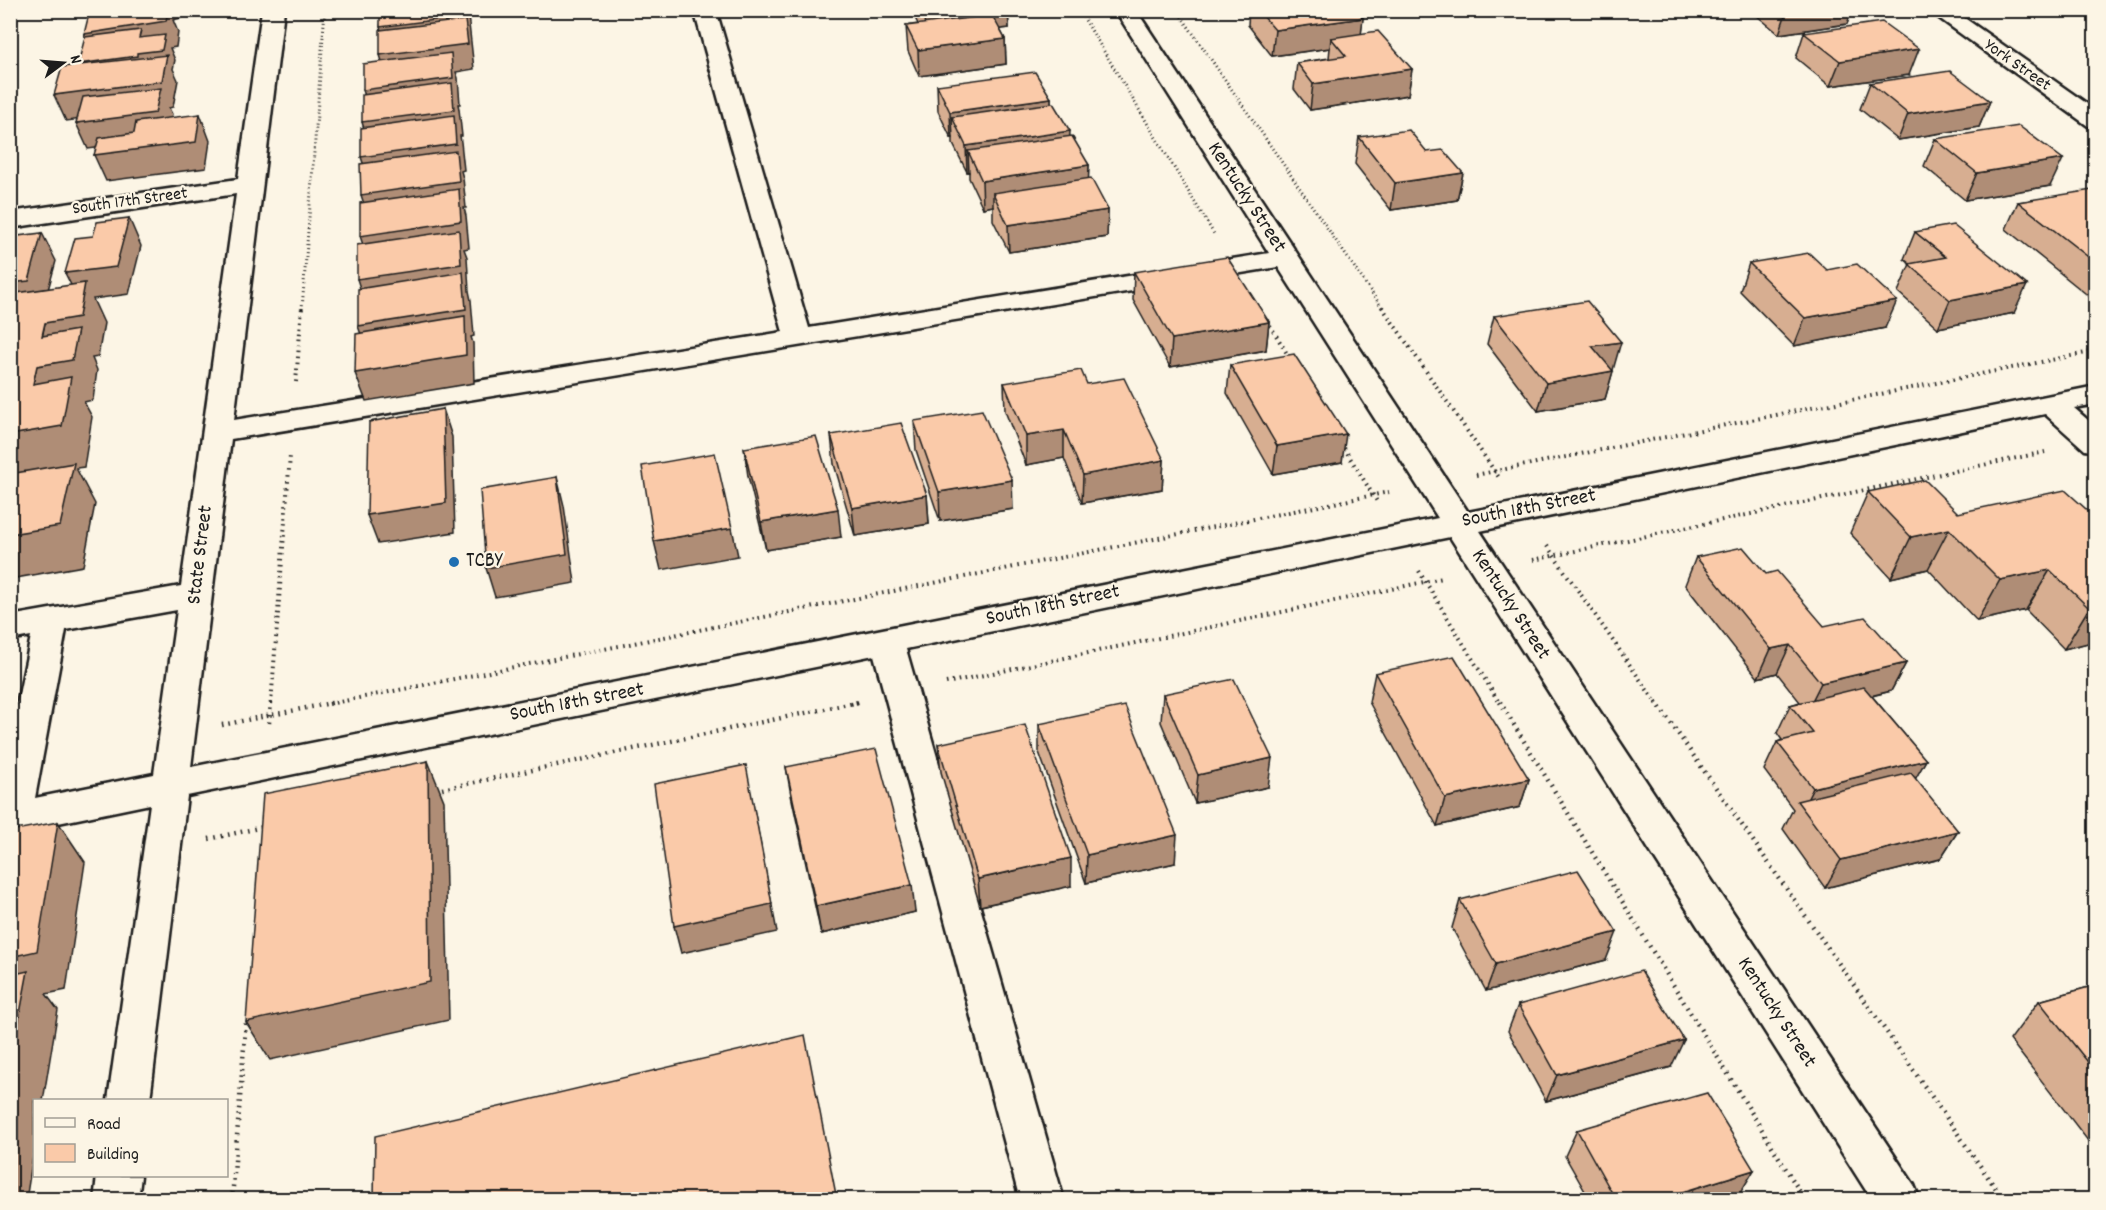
<svg xmlns="http://www.w3.org/2000/svg" width="2106" height="1210" viewBox="0 0 2106 1210" font-family="Dekko,sans-serif">
  <style>
    .lines { fill: none; stroke-linecap: round; stroke-linejoin: round }
    .minor-casing { stroke: #1c1c1c; stroke-width: 5 }
    .path-far2 { stroke: #1c1c1c; stroke-width: 3; stroke-dasharray: 1 3; stroke-linecap: butt }
    .path-far1 { stroke: #1c1c1c; stroke-width: 4; stroke-dasharray: 1.5 4.5; stroke-linecap: butt }
    .path { stroke: #1c1c1c; stroke-width: 4.5; stroke-dasharray: 1.5 5; stroke-linecap: butt }
    .minor { fill: #fcf5e5; fill-rule: evenodd }
    .wall { fill: #d7ae91; stroke: #1c1c1c; stroke-width: 1.5 }
    .shaded-wall { fill: #af8d76; stroke: #1c1c1c; stroke-width: 1.5 }
    .building { fill: #facaa9; stroke: #1c1c1c; stroke-width: 1.5 }
    .poi-dot { fill: #1f6fb2; stroke: #fcf5e5; stroke-width: 2 }
    .labels { text-anchor: middle; dominant-baseline: central; stroke-width: 4.5; stroke-linejoin: round; paint-order: stroke }
    .far-street-label { font-size: 18px; fill: #1c1c1c; stroke: #fcf5e5 }
    .street-label { font-size: 21px; fill: #1c1c1c; stroke: #fcf5e5 }
    .poi-label { font-size: 21px; fill: #1c1c1c; stroke: #fcf5e5; text-anchor: start }
  </style>
  <rect width="100%" height="100%" fill="#fcf5e5"/>
  <filter id="ink" filterUnits="userSpaceOnUse"><feTurbulence type="fractalNoise" baseFrequency=".0167" numOctaves="2"/><feDisplacementMap in="SourceGraphic" scale="12" xChannelSelector="R" yChannelSelector="G"/><feConvolveMatrix kernelMatrix="1 2 1 2 8 2 1 2 1" color-interpolation-filters="sRGB"/></filter>
  <g filter="url(#ink)">
    <g class="lines">
      <!-- minor casing -->
      <g class="minor-casing">
        <g id="minor">
          <path d="M262 10H284L234 420 783 332 694 10H716L809 328 1269 253 1115 10H1136L1468 512 2096 386V404L2074 408 2096 427V452L2085 450 2045 414 1480 531 1914 1185 1920 1200H1872L1450 537 906 649 1064 1200H1020L874 655 187 796 150 1100H108L150 804 10 833V739L31 636 10 640V616L181 586 236 194 10 228V212L238 179ZM1278 267 1438 518 191 767 231 439ZM177 610 154 774 35 798 66 630Z"/>
          <polygon points="1928,10 1953,10 2096,110 2096,128 2088,126"/>
          <polygon points="97,1176 141,1176 138,1200 94,1200"/>
        </g>
      </g>
      <!-- path-far2 -->
      <g class="path-far2">
        <polyline points="1079,10 1214,234"/>
        <polyline points="1177,10 1383,309"/>
        <polyline points="302,309 325,10"/>
      </g>
      <!-- path-far1 -->
      <g class="path-far1">
        <polyline points="1382,307 1500,479"/>
        <polyline points="1267,320 1289,357"/>
        <polyline points="296,382 302,307"/>
        <polyline points="1341,443 1378,503"/>
        <polyline points="1476,475 2096,351"/>
        <polyline points="1547,546 1657,704"/>
        <polyline points="1533,560 2045,452"/>
        <polyline points="1419,571 1500,704"/>
        <polyline points="946,683 1443,578"/>
        <polyline points="271,704 290,456"/>
        <polyline points="329,704 1389,492"/>
        <polyline points="851,704 859,702"/>
      </g>
      <!-- path -->
      <g class="path">
        <polyline points="1500,702 1805,1200"/>
        <polyline points="1656,702 2004,1200"/>
        <polyline points="269,723 271,702"/>
        <polyline points="222,725 336,702"/>
        <polyline points="423,793 858,702"/>
        <polyline points="209,839 263,827"/>
        <polyline points="232,1200 246,1021"/>
      </g>
      <!-- minor -->
      <use href="#minor" class="minor"/>
    </g>
    <!-- wall -->
    <g class="wall">
      <polygon points="913,10 1008,10 1009,28 1000,29 1005,39 1006,64 919,76 908,51 906,26 918,24 914,16"/>
      <polygon points="1249,10 1356,10 1363,18 1361,34 1412,69 1408,95 1310,110 1294,89 1297,63 1329,58 1330,48 1272,56 1248,25"/>
      <polygon points="1750,10 1852,10 1847,24 1779,34"/>
      <polygon points="2089,10 2096,10 2095,15"/>
      <polygon points="1804,33 1909,75 1830,86 1796,58"/>
      <polygon points="1870,83 1990,101 1979,127 1898,140 1860,109"/>
      <polygon points="937,85 1051,98 1051,103 1069,136 1089,165 1088,178 1108,210 1107,237 1009,252 993,220 993,206 983,208 969,178 969,172 967,172 953,144 953,138 951,138 938,111"/>
      <polygon points="1359,137 1427,152 1463,173 1457,200 1391,210 1355,164"/>
      <polygon points="1935,139 2050,186 1965,200 1924,166"/>
      <polygon points="2096,192 2096,302 2006,229 2018,202"/>
      <polygon points="1915,232 2014,313 1938,328 1898,292 1910,264 1904,259"/>
      <polygon points="1749,263 1827,270 1885,328 1794,346 1740,291"/>
      <polygon points="1134,272 1269,322 1266,350 1170,367 1133,300"/>
      <polygon points="1494,316 1613,370 1612,370 1613,371 1605,399 1538,411 1487,344"/>
      <polygon points="1230,365 1342,462 1273,474 1227,393"/>
      <polygon points="1004,383 1087,384 1164,460 1162,489 1082,503 1064,458 1026,465 1005,411"/>
      <polygon points="914,421 1013,509 940,521 916,450"/>
      <polygon points="831,435 927,495 929,524 855,536 834,464"/>
      <polygon points="744,448 841,537 766,550 748,476"/>
      <polygon points="1868,492 1958,513 2096,518 2096,641 2064,649 2026,610 1977,621 1928,569 1891,578 1850,533"/>
      <polygon points="1696,557 1766,574 1824,626 1906,663 1891,691 1872,696 1926,760 1915,779 1958,831 1940,859 1825,888 1783,829 1793,809 1764,770 1777,742 1782,740 1777,733 1790,705 1800,702 1777,673 1758,678 1685,585"/>
      <polygon points="1375,673 1529,779 1520,807 1437,826 1369,702"/>
      <polygon points="1163,694 1268,787 1195,803 1161,722"/>
      <polygon points="1039,724 1175,863 1086,883 1039,752"/>
      <polygon points="938,744 1071,886 980,906 941,772"/>
      <polygon points="786,767 915,912 821,934 791,795"/>
      <polygon points="1460,900 1606,960 1486,991 1452,928"/>
      <polygon points="2096,985 2096,1145 2092,1146 2010,1040 2039,1001"/>
      <polygon points="1518,1005 1671,1067 1546,1101 1508,1031"/>
      <polygon points="1577,1130 1739,1195 1724,1200 1590,1200 1565,1156"/>
    </g>
    <!-- shaded-wall -->
    <g class="shaded-wall">
      <polygon points="94,10 183,10 181,18 173,20 178,32 176,47 170,48 175,60 173,69 178,80 173,107 169,108 172,114 166,139 88,149 76,123 156,110 66,121 54,95 90,89 78,64 95,60 84,34"/>
      <polygon points="383,10 469,10 470,15 468,15 474,69 456,72 458,78 460,104 458,104 459,109 462,136 460,136 461,142 464,170 461,171 463,178 466,208 464,208 466,216 469,248 464,249 467,257 469,291 471,300 474,336 471,337 473,343 474,383 366,401 355,373 368,354 358,326 366,307 357,279 369,263 360,236 370,222 361,195 370,184 361,157 370,149 362,122 371,116 363,90 388,81 380,55 388,52 380,27"/>
      <polygon points="481,10 499,10 482,13"/>
      <polygon points="946,10 1008,10 1009,28 925,39 924,13"/>
      <polygon points="1787,10 1852,10 1847,24 1779,34"/>
      <polygon points="1363,18 1360,44 1331,38 1330,48 1272,56 1275,30"/>
      <polygon points="1005,39 1006,64 919,76 918,50"/>
      <polygon points="1919,49 1909,75 1830,86 1840,61"/>
      <polygon points="1412,69 1408,95 1310,110 1313,84"/>
      <polygon points="1051,98 1051,124 952,117 953,138 951,138 950,112"/>
      <polygon points="1990,101 1979,127 1898,140 1908,114"/>
      <polygon points="200,114 210,141 206,168 106,181 94,155"/>
      <polygon points="1070,131 1069,157 968,151 969,172 967,172 966,146"/>
      <polygon points="2063,159 2050,186 1965,200 1977,173"/>
      <polygon points="1089,165 1088,192 993,193 993,206 983,208 982,181"/>
      <polygon points="1463,173 1457,200 1391,210 1395,183"/>
      <polygon points="1108,210 1107,237 1009,252 1008,225"/>
      <polygon points="129,218 141,246 129,294 93,299 104,323 98,357 92,358 97,370 93,400 84,402 92,417 84,467 76,468 95,504 83,566 10,579 10,435 33,384 45,323 79,301 65,273"/>
      <polygon points="42,233 56,261 43,308 10,313 10,283"/>
      <polygon points="2027,285 2014,313 1938,328 1950,300"/>
      <polygon points="1897,301 1885,328 1794,346 1805,318"/>
      <polygon points="1269,322 1266,350 1170,367 1172,339"/>
      <polygon points="1621,342 1613,370 1585,374 1592,346"/>
      <polygon points="1613,371 1605,399 1538,411 1546,383"/>
      <polygon points="443,409 452,437 455,532 378,544 367,515"/>
      <polygon points="1064,430 1064,458 1026,465 1026,436"/>
      <polygon points="1346,434 1342,462 1273,474 1277,446"/>
      <polygon points="1164,460 1162,489 1082,503 1083,475"/>
      <polygon points="557,477 564,506 575,583 495,597 486,568"/>
      <polygon points="1012,480 1013,509 940,521 939,492"/>
      <polygon points="927,495 929,524 855,536 852,508"/>
      <polygon points="838,509 841,537 766,550 761,522"/>
      <polygon points="732,528 738,556 661,570 654,541"/>
      <polygon points="1949,529 1928,569 1891,578 1911,537"/>
      <polygon points="2050,570 2026,610 1977,621 2000,580"/>
      <polygon points="2096,606 2096,641 2064,649 2089,608"/>
      <polygon points="1790,645 1777,673 1758,678 1771,649"/>
      <polygon points="1906,663 1891,691 1807,711 1821,683"/>
      <polygon points="1272,758 1268,787 1195,803 1198,775"/>
      <polygon points="1926,760 1910,788 1803,808 1813,788"/>
      <polygon points="428,761 444,801 449,1020 270,1060 246,1022"/>
      <polygon points="1529,779 1520,807 1437,826 1445,798"/>
      <polygon points="751,794 777,932 681,953 674,926"/>
      <polygon points="58,822 85,862 66,990 46,994 58,1010 43,1101 34,1101 34,1150 26,1200 10,1200 10,957"/>
      <polygon points="1958,831 1940,859 1825,888 1841,860"/>
      <polygon points="1177,835 1175,863 1086,883 1087,855"/>
      <polygon points="1071,858 1071,886 980,906 978,879"/>
      <polygon points="912,885 915,912 821,934 816,906"/>
      <polygon points="1617,932 1606,960 1486,991 1496,964"/>
      <polygon points="1684,1040 1671,1067 1546,1101 1557,1075"/>
      <polygon points="1754,1170 1739,1195 1724,1200 1656,1200"/>
    </g>
    <!-- building -->
    <g class="building">
      <polygon points="90,10 168,10 166,21 84,34"/>
      <polygon points="380,10 464,10 465,16 380,27"/>
      <polygon points="922,10 946,10 924,13"/>
      <polygon points="1258,10 1356,10 1363,18 1275,30"/>
      <polygon points="992,15 1005,39 918,50 906,26"/>
      <polygon points="465,20 468,44 380,55 380,30"/>
      <polygon points="1882,22 1919,49 1840,61 1804,33"/>
      <polygon points="141,30 139,38 165,35 162,50 137,53 137,56 78,64 85,37"/>
      <polygon points="1378,31 1412,69 1313,84 1297,63 1346,56 1331,38"/>
      <polygon points="451,53 453,78 363,90 363,64"/>
      <polygon points="167,55 162,81 54,95 62,67"/>
      <polygon points="1950,71 1990,101 1908,114 1870,83"/>
      <polygon points="1035,72 1051,98 950,112 937,85"/>
      <polygon points="452,83 454,110 362,122 362,95"/>
      <polygon points="161,88 155,113 76,123 83,97"/>
      <polygon points="1053,103 1070,131 966,146 952,117"/>
      <polygon points="200,114 196,142 94,155 99,138 134,133 136,122"/>
      <polygon points="454,115 456,144 361,157 361,128"/>
      <polygon points="2019,126 2063,159 1977,173 1935,139"/>
      <polygon points="1409,130 1427,152 1443,150 1463,173 1395,183 1359,137"/>
      <polygon points="1072,136 1089,165 982,181 968,151"/>
      <polygon points="456,151 459,181 361,195 360,164"/>
      <polygon points="1091,178 1108,210 1008,225 993,193"/>
      <polygon points="459,189 461,221 360,236 360,203"/>
      <polygon points="2092,190 2096,192 2096,263 2018,202"/>
      <polygon points="129,218 116,267 65,273 75,238 93,236 97,222"/>
      <polygon points="1953,225 2027,285 1950,300 1909,264 1946,257 1915,232"/>
      <polygon points="459,230 461,264 357,279 357,245"/>
      <polygon points="42,233 29,281 10,283 10,237"/>
      <polygon points="1809,253 1827,270 1857,264 1897,301 1805,318 1749,263"/>
      <polygon points="1227,257 1269,322 1172,339 1134,272"/>
      <polygon points="463,272 466,309 358,326 358,289"/>
      <polygon points="85,283 79,317 45,323 42,336 78,330 72,360 37,366 33,384 71,377 62,426 10,435 10,294"/>
      <polygon points="1587,301 1621,342 1592,346 1613,371 1546,383 1494,316"/>
      <polygon points="465,316 466,355 355,373 356,334"/>
      <polygon points="1294,354 1346,434 1277,446 1230,365"/>
      <polygon points="1081,370 1087,384 1124,378 1164,460 1083,475 1064,430 1026,436 1004,383"/>
      <polygon points="443,409 446,503 367,515 369,422"/>
      <polygon points="982,410 1012,480 939,492 914,421"/>
      <polygon points="901,423 927,495 852,508 831,435"/>
      <polygon points="816,436 838,509 761,522 744,448"/>
      <polygon points="715,453 732,528 654,541 642,466"/>
      <polygon points="74,463 60,526 10,534 10,474"/>
      <polygon points="557,477 567,554 486,568 480,490"/>
      <polygon points="1925,480 1958,513 2065,490 2096,518 2096,606 2089,608 2050,570 2000,580 1949,529 1911,537 1868,492"/>
      <polygon points="1743,547 1766,574 1777,571 1824,626 1865,617 1906,663 1821,683 1790,645 1771,649 1696,557"/>
      <polygon points="1454,656 1529,779 1445,798 1375,673"/>
      <polygon points="1234,679 1272,758 1198,775 1163,694"/>
      <polygon points="1864,687 1926,760 1813,788 1777,742 1813,733 1790,705"/>
      <polygon points="1125,706 1177,835 1087,855 1039,724"/>
      <polygon points="1025,725 1071,858 978,879 938,744"/>
      <polygon points="876,749 912,885 816,906 786,767"/>
      <polygon points="428,761 430,982 246,1022 263,794"/>
      <polygon points="746,765 772,904 674,926 654,784"/>
      <polygon points="1911,773 1958,831 1841,860 1797,801"/>
      <polygon points="58,822 37,951 10,957 10,831"/>
      <polygon points="1578,870 1617,932 1496,964 1460,900"/>
      <polygon points="28,971 10,1067 10,975"/>
      <polygon points="1641,971 1684,1040 1557,1075 1518,1005"/>
      <polygon points="2096,985 2096,1072 2039,1001"/>
      <polygon points="805,1035 837,1200 374,1200 375,1136"/>
      <polygon points="1707,1093 1754,1170 1656,1200 1616,1200 1577,1130"/>
    </g>
  </g>
  <!-- markers -->
  <circle class="poi-dot" cx="454" cy="562" r="6"/>
  <g class="labels">
    <!-- far-street labels -->
    <g class="far-street-label">
      <text transform="translate(2017 66) rotate(35)">York Street</text>
      <text transform="translate(130 202) rotate(-8)">South 17th Street</text>
    </g>
    <!-- street labels -->
    <g class="street-label">
      <text transform="translate(1246 198) rotate(57)">Kentucky Street</text>
      <text transform="translate(1529 509) rotate(-11)">South 18th Street</text>
      <text transform="translate(201 555) rotate(-83)">State Street</text>
      <text transform="translate(1510 605) rotate(57)">Kentucky Street</text>
      <text transform="translate(1053 606) rotate(-12)">South 18th Street</text>
      <text transform="translate(577 703) rotate(-11)">South 18th Street</text>
      <text transform="translate(1776 1013) rotate(57)">Kentucky Street</text>
    </g>
    <!-- poi labels -->
    <g class="poi-label">
      <text x="466" y="562">TCBY</text>
    </g>
  </g>
  <!-- margin -->
  <rect width="2106" height="1210" fill="none" stroke="#fcf5e5" stroke-width="36"/>
  <rect x="18" y="18" width="2070" height="1174" fill="none" stroke="#1c1c1c" stroke-width="2" filter="url(#ink)"/>
  <!-- legend -->
  <rect x="33" y="1099" width="195" height="78" fill="#fcf5e5" stroke="#a29e95" stroke-width="1.5"/>
  <rect x="45" y="1118" width="30" height="9" fill="#fcf5e5" stroke="#a29e95" stroke-width="1.5"/>
  <text x="87" y="1129" font-size="18" fill="#1c1c1c">Road</text>
  <rect x="45" y="1144" width="30" height="18" fill="#facaa9" stroke="#a29e95" stroke-width="1.5"/>
  <text x="87" y="1159" font-size="18" fill="#1c1c1c">Building</text>
  <!-- north arrow -->
  <g transform="translate(63 63) rotate(74)" stroke="#fcf5e5" stroke-width="4.5" paint-order="stroke">
  <path d="M0-4.5L10 22L0 15L-10 22Z" fill="#1c1c1c"/>
  <text y="-9" font-size="16" font-weight="bold" text-anchor="middle" fill="#1c1c1c">N</text>
  </g>
</svg>
